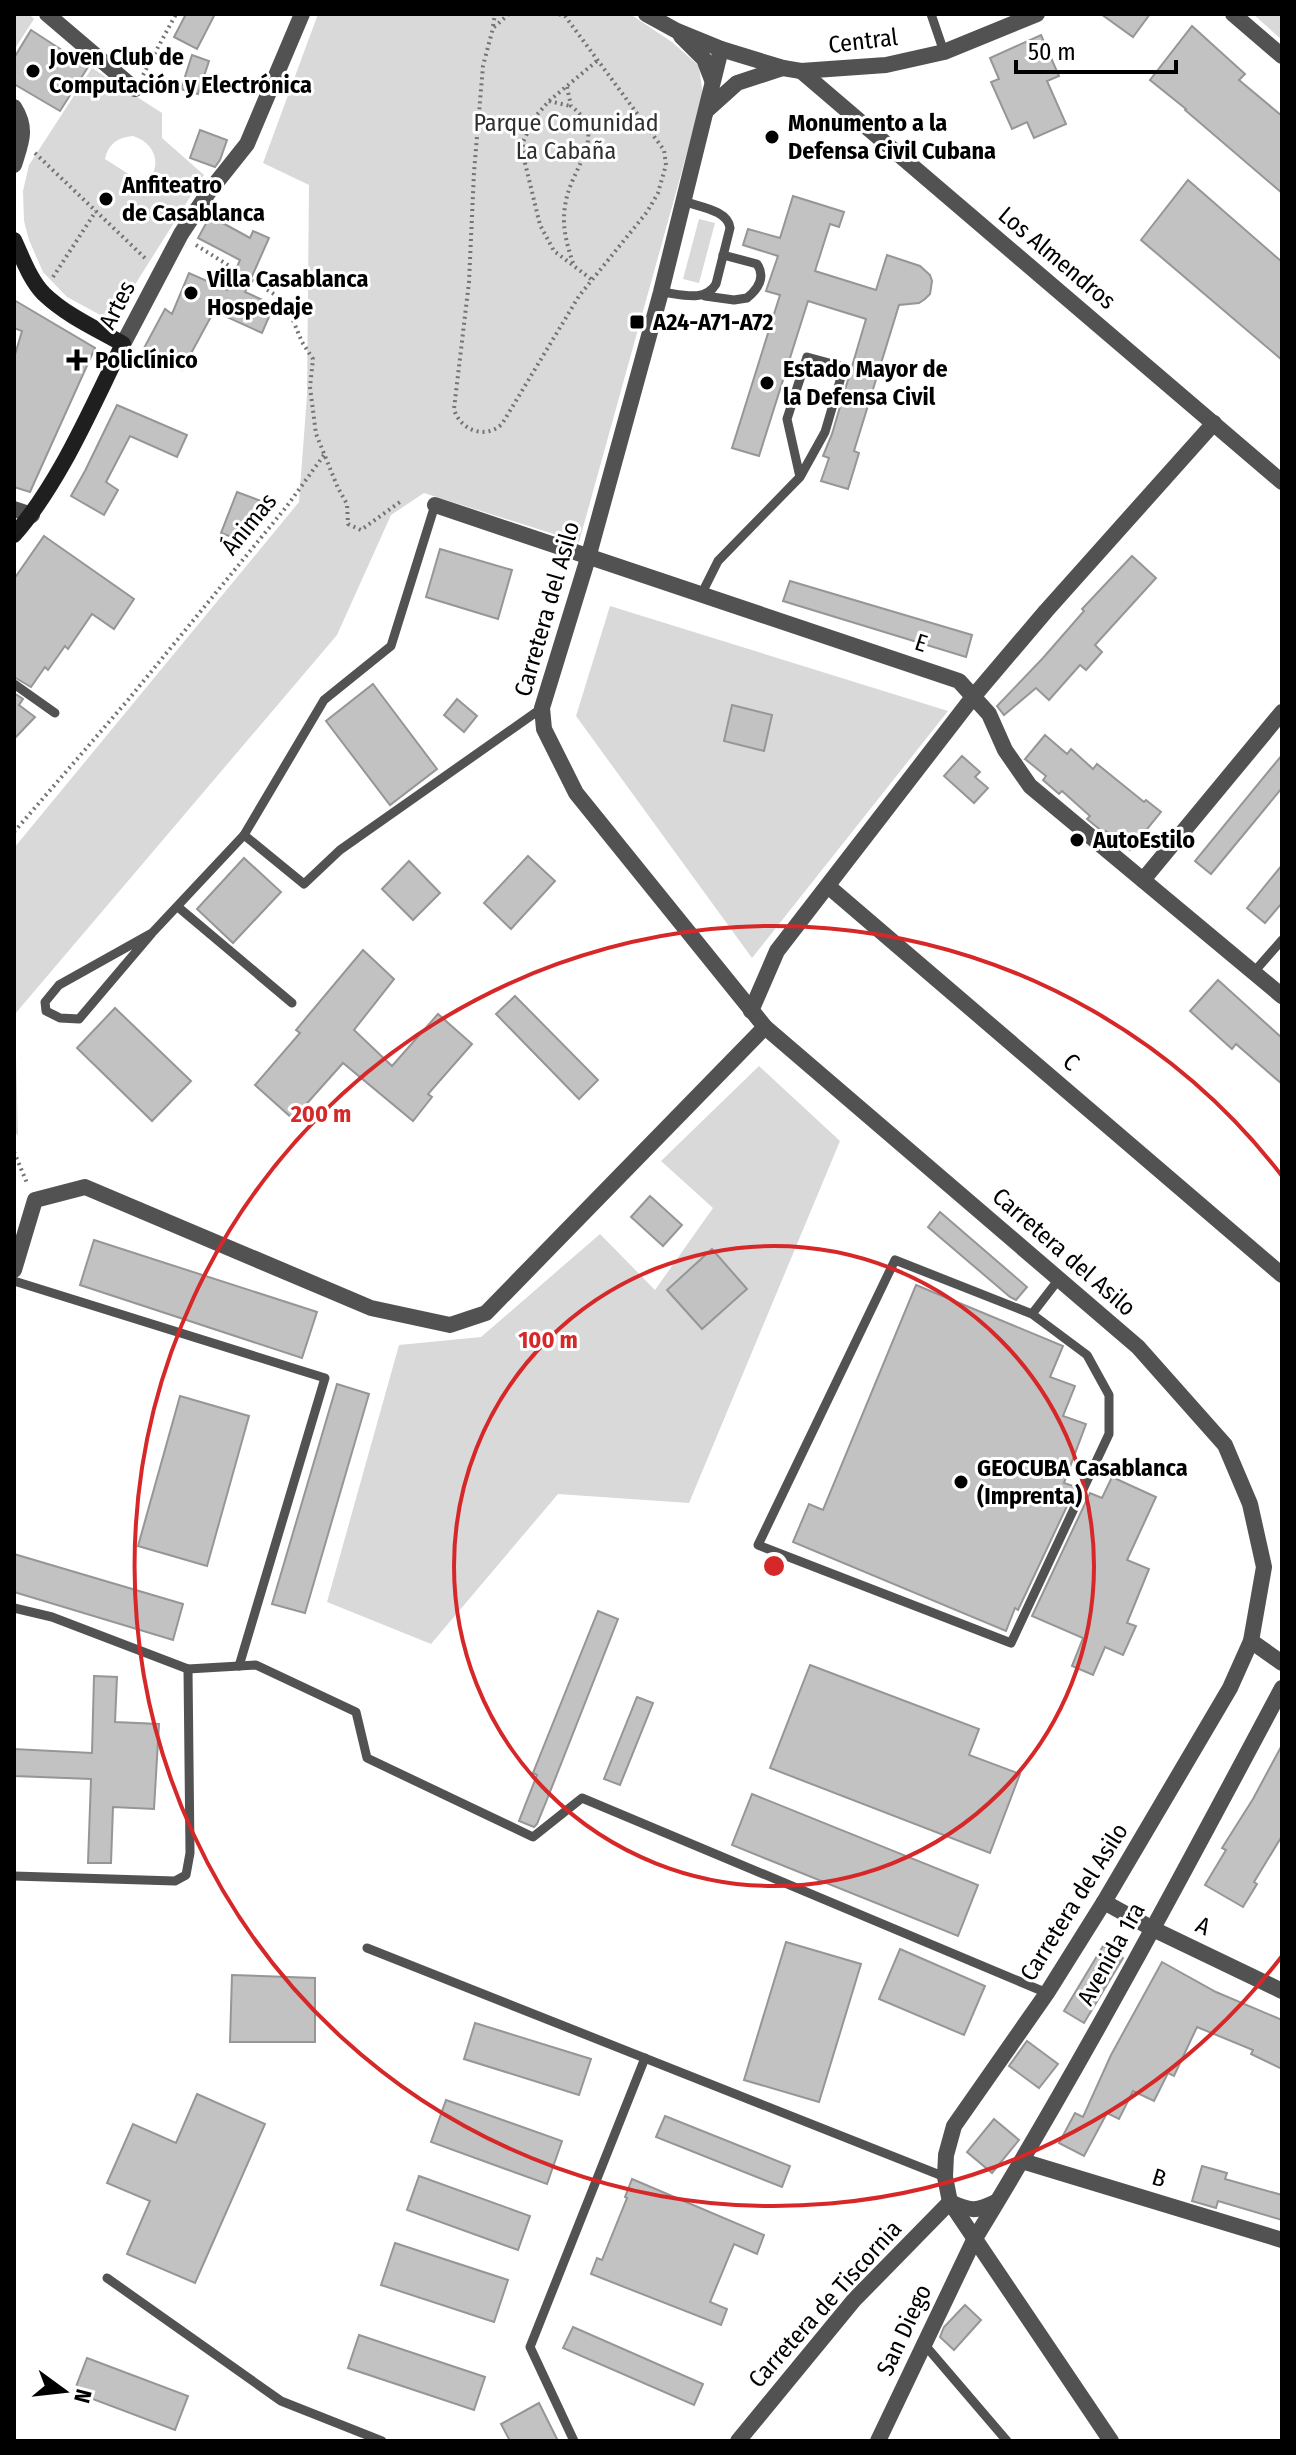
<svg xmlns="http://www.w3.org/2000/svg" width="1296" height="2455" viewBox="0 0 1296 2455" font-family="'Fira Sans Condensed',sans-serif">
  <style>
    .green { fill: #d9d9d9; fill-rule: evenodd }
    .building { fill: #c2c2c2; stroke: #969696; stroke-width: 2 }
    .lines { fill: none; stroke-linecap: round; stroke-linejoin: round }
    .path { stroke: #747474; stroke-width: 4; stroke-dasharray: 2 4; stroke-linecap: butt }
    .service { stroke: #525252; stroke-width: 9 }
    .minor { stroke: #525252; stroke-width: 16 }
    .tertiary { stroke: #525252; stroke-width: 16 }
    .secondary { stroke: #1f1f1f; stroke-width: 16 }
    .ring { fill: none; stroke: #d62828; stroke-width: 4 }
    .poi-dot { fill: #000; stroke: #fff; stroke-width: 3 }
    .labels { text-anchor: middle; dominant-baseline: central; stroke-width: 6; stroke-linejoin: round; paint-order: stroke }
    .street-label { font-size: 24px; fill: #000; stroke: #fff }
    .poi-label { font-size: 24px; font-weight: bold; fill: #000; stroke: #fff; text-anchor: start }
    .park-label { font-size: 24px; fill: #303030; stroke: #fff }
    .centre { fill: #d62828; stroke: #fff; stroke-width: 4 }
    .ring-label { font-size: 24px; text-anchor: middle; font-weight: bold; fill: #d62828; stroke: #fff; stroke-width: 6; stroke-linejoin: round; paint-order: stroke }
  </style>
  <rect width="100%" height="100%" fill="#fff"/>
  <!-- green -->
  <g class="green">
    <polygon points="14,14 29,14 34,19 14,50"/>
    <polygon points="318,14 630,14 672,42 699,66 703,95 579,542 424,493 391,515 337,635 15,1014 18,1136 14,1131 14,848 299,502 307,395 309,185 263,163"/>
    <polygon points="1253,14 1282,14 1282,40"/>
    <path d="M92 68 162 113V138L204 175 119 310 104 317 67 297 43 272 29 240 24 221 23 191 29 165ZM133 136C156 143 164 168 144 184L105 159C108 144 118 137 133 136Z"/>
    <polygon points="699,219 715,223 699,283 683,279"/>
    <polygon points="610,606 948,711 752,958 576,716"/>
    <polygon points="759,1066 840,1141 689,1503 558,1494 431,1644 327,1602 399,1345 481,1337 600,1234 655,1290 713,1208 661,1161"/>
  </g>
  <!-- building -->
  <g class="building">
    <polygon points="186,14 215,14 197,49 174,37"/>
    <polygon points="1101,14 1150,14 1133,37"/>
    <polygon points="1192,26 1245,74 1239,80 1282,116 1282,193 1185,110 1186,109 1150,80"/>
    <polygon points="31,30 88,67 60,111 14,84 14,58"/>
    <polygon points="1041,35 1059,76 1047,81 1066,124 1034,138 1027,122 1012,129 991,82 999,79 990,58"/>
    <polygon points="192,55 209,61 198,94 181,89"/>
    <polygon points="200,130 227,140 220,160 215,167 190,158"/>
    <polygon points="1188,180 1282,262 1282,360 1141,240"/>
    <polygon points="793,196 844,212 839,227 830,224 815,271 876,290 887,255 920,266 930,275 932,281 930,294 925,299 919,303 899,305 854,451 859,453 848,489 821,481 829,458 823,456 832,434 866,319 808,301 759,456 732,448 780,295 766,291 778,256 743,245 748,229 780,238"/>
    <polygon points="210,216 250,238 253,231 269,238 245,292 274,305 262,333 214,311 182,370 144,348 165,309 172,314 189,273 227,290 240,260 198,238"/>
    <polygon points="14,300 95,348 30,492 14,487 14,358 22,331 14,328"/>
    <polygon points="117,405 187,435 177,457 130,436 106,482 118,490 104,515 71,496 85,471"/>
    <polygon points="237,492 261,501 245,542 221,533"/>
    <polygon points="44,536 134,599 114,629 92,614 68,649 65,646 48,670 45,667 31,687 14,677 14,579"/>
    <polygon points="440,549 512,570 498,619 426,597"/>
    <polygon points="1132,556 1156,578 1095,645 1102,652 1086,670 1080,665 1049,700 1036,688 1004,715 997,706 1043,658 1084,611 1082,609"/>
    <polygon points="790,581 972,635 966,657 783,601"/>
    <polygon points="373,684 437,769 390,805 326,721"/>
    <polygon points="14,693 23,699 19,705 35,717 14,739"/>
    <polygon points="457,699 477,716 464,732 444,715"/>
    <polygon points="732,705 772,715 764,751 724,741"/>
    <polygon points="1045,735 1067,754 1071,749 1093,769 1097,764 1144,802 1146,800 1161,812 1130,850 1106,831 1104,833 1087,819 1090,816 1062,791 1059,794 1043,780 1046,776 1025,759"/>
    <polygon points="1282,755 1282,788 1211,874 1195,861"/>
    <polygon points="962,756 980,772 975,777 988,788 974,803 944,776"/>
    <polygon points="528,856 555,881 511,929 484,903"/>
    <polygon points="244,858 281,892 233,943 197,909"/>
    <polygon points="409,861 440,893 413,920 382,889"/>
    <polygon points="1282,865 1282,903 1265,923 1247,908"/>
    <polygon points="363,950 394,979 354,1030 392,1066 438,1014 472,1044 428,1094 432,1097 413,1121 343,1063 293,1119 255,1085 300,1033 296,1030"/>
    <polygon points="1218,980 1282,1038 1282,1084 1236,1044 1232,1049 1190,1011"/>
    <polygon points="515,996 598,1080 579,1099 496,1014"/>
    <polygon points="115,1008 191,1081 152,1121 77,1048"/>
    <polygon points="650,1196 682,1225 663,1246 631,1217"/>
    <polygon points="940,1212 1027,1287 1016,1300 1010,1297 928,1227"/>
    <polygon points="94,1240 317,1312 302,1358 80,1285"/>
    <polygon points="712,1249 747,1289 702,1329 667,1290"/>
    <polygon points="916,1285 1063,1346 1050,1377 1075,1386 1063,1416 1086,1424 1064,1483 1076,1487 1018,1610 1015,1608 1006,1631 793,1542 809,1504 823,1510"/>
    <polygon points="337,1384 369,1394 305,1613 272,1604"/>
    <polygon points="180,1396 249,1416 207,1566 138,1546"/>
    <polygon points="1112,1477 1156,1497 1127,1560 1149,1569 1127,1623 1136,1626 1123,1655 1105,1647 1093,1675 1072,1666 1083,1638 1032,1616 1090,1493 1102,1498"/>
    <polygon points="14,1554 183,1604 173,1640 14,1592"/>
    <polygon points="598,1611 618,1619 546,1802 537,1824 534,1827 519,1821 537,1775 533,1773"/>
    <polygon points="810,1665 979,1729 969,1755 1020,1774 990,1853 770,1768"/>
    <polygon points="94,1676 117,1677 115,1722 159,1724 154,1809 113,1807 111,1863 88,1863 91,1779 14,1776 14,1749 92,1753"/>
    <polygon points="637,1697 653,1703 620,1785 604,1779"/>
    <polygon points="1282,1745 1282,1836 1254,1882 1257,1884 1243,1907 1205,1885 1226,1850 1222,1848 1253,1799"/>
    <polygon points="752,1794 978,1885 958,1936 732,1845"/>
    <polygon points="786,1942 861,1964 819,2102 744,2080"/>
    <polygon points="1103,1946 1123,1958 1084,2023 1064,2011"/>
    <polygon points="900,1949 985,1986 964,2035 879,1999"/>
    <polygon points="1162,1962 1216,1992 1282,2020 1282,2069 1251,2054 1253,2050 1197,2027 1174,2076 1168,2073 1154,2101 1133,2091 1119,2119 1107,2113 1084,2156 1059,2143 1075,2113 1083,2117 1111,2055"/>
    <polygon points="232,1975 315,1978 315,2042 230,2042"/>
    <polygon points="475,2023 591,2059 579,2095 464,2059"/>
    <polygon points="1027,2041 1058,2064 1039,2088 1009,2066"/>
    <polygon points="197,2094 265,2124 195,2283 127,2254 150,2201 107,2183 133,2124 176,2143"/>
    <polygon points="446,2100 562,2141 547,2184 431,2142"/>
    <polygon points="665,2116 790,2166 782,2187 656,2137"/>
    <polygon points="994,2119 1019,2140 992,2173 967,2152"/>
    <polygon points="1202,2166 1227,2173 1225,2179 1282,2195 1282,2220 1218,2201 1216,2208 1192,2201"/>
    <polygon points="419,2176 530,2216 518,2250 407,2210"/>
    <polygon points="632,2179 764,2235 757,2254 734,2244 710,2302 727,2309 721,2325 591,2274 597,2258 602,2260 627,2198 625,2197"/>
    <polygon points="395,2243 508,2280 494,2322 381,2285"/>
    <polygon points="965,2305 981,2320 954,2350 940,2337 944,2327"/>
    <polygon points="573,2327 703,2384 694,2405 563,2348"/>
    <polygon points="359,2335 485,2377 474,2410 348,2368"/>
    <polygon points="87,2358 188,2396 175,2430 74,2392"/>
    <polygon points="539,2403 558,2441 510,2441 501,2424"/>
  </g>
  <g class="lines">
    <!-- path -->
    <g class="path">
      <path d="M509 14 493 28 483 66 474 172 469 282 454 409C460 430 485 440 502 424L579 296 647 212 658 193 666 165 664 150 565 16 558 14"/>
      <polyline points="493,26 495,14"/>
      <polyline points="143,75 176,14"/>
      <path d="M567 87 571 106C610 135 572 166 566 201 561 223 566 242 573 263"/>
      <polyline points="549,101 570,106"/>
      <polyline points="35,153 147,260"/>
      <polyline points="196,245 285,301 302,342 313,359 310,387 316,434 338,488 347,504 348,524 361,530 400,502"/>
      <polyline points="53,277 96,211"/>
      <polyline points="591,279 554,251 540,225 525,163 523,142 535,117 549,101 598,60"/>
      <polyline points="14,832 128,700 287,506 324,455"/>
      <polyline points="14,1152 27,1183"/>
    </g>
    <!-- service -->
    <g class="service">
      <polyline points="931,14 944,52"/>
      <path d="M661 292C680 294 705 303 716 284L730 228C728 210 699 207 683 201"/>
      <path d="M705 296 734 300 747 298C758 289 766 277 757 264L723 255"/>
      <polyline points="701,595 718,561 800,477 825,432 844,367 807,357 787,419 800,477"/>
      <polyline points="14,684 55,713"/>
      <polyline points="244,835 304,884 340,850 542,708"/>
      <polyline points="178,907 292,1003"/>
      <polyline points="152,933 59,985 45,1002 46,1011 60,1018 79,1019 152,933 244,835 324,700 391,646 435,505"/>
      <polyline points="1254,972 1282,940"/>
      <polyline points="14,1281 325,1378 239,1666"/>
      <polyline points="1032,1314 895,1260 758,1545 1011,1643 1109,1434 1109,1395 1087,1355 1032,1314 1059,1279"/>
      <polyline points="14,1608 52,1617 188,1669 256,1665 356,1712 367,1758 533,1837 582,1798 1047,1993"/>
      <polyline points="14,1876 175,1881 186,1875 190,1853 188,1669"/>
      <polyline points="367,1948 945,2177"/>
      <polyline points="107,2278 281,2401 382,2441"/>
      <polyline points="924,2344 1007,2441"/>
      <polyline points="574,2441 530,2347 645,2058"/>
    </g>
    <!-- minor -->
    <g class="minor">
      <polyline points="47,14 135,89"/>
      <polyline points="1233,14 1282,56"/>
      <polyline points="801,71 1282,482"/>
      <polyline points="435,505 959,681 989,714 1005,750 1030,786 1282,996"/>
      <polyline points="14,509 32,515"/>
      <polyline points="1143,880 1282,712"/>
      <polyline points="829,887 1282,1275"/>
      <polyline points="751,1011 777,951 973,697 1046,611 1214,423"/>
      <polyline points="14,1270 35,1200 85,1187 371,1308 450,1325 486,1313 765,1027"/>
      <polyline points="1251,1641 1282,1663"/>
      <polyline points="1104,1902 1153,1929 1282,1991"/>
      <polyline points="1022,2161 1282,2240"/>
      <path d="M950 2202C970 2211 976 2212 996 2202"/>
      <path d="M974 2240C1084 2060 1183 1874 1282 1688"/>
    </g>
    <!-- tertiary -->
    <g class="tertiary">
      <polyline points="646,14 677,31 721,49 783,68 801,71 886,65 944,52 1037,14"/>
      <polyline points="681,36 704,59 712,80"/>
      <polyline points="721,49 661,292 588,558 542,708 544,729 576,793 765,1027 1138,1347 1225,1445 1250,1504 1264,1567 1251,1641 1230,1688 1104,1902 1047,1993 954,2126 946,2155 945,2177 950,2202 1111,2441"/>
      <path d="M14 107C28 129 21 142 14 165"/>
      <polyline points="707,110 737,83 783,68"/>
      <polyline points="123,344 181,234 208,193 247,144 302,14"/>
      <polyline points="738,2441 854,2300 950,2202"/>
      <polyline points="878,2441 974,2240"/>
    </g>
    <!-- secondary -->
    <path class="secondary" d="M14 240C22 257 30 280 44 294 67 316 97 329 123 344 92 406 60 483 14 535"/>
  </g>
  <!-- distance rings -->
  <g class="ring">
    <circle cx="774" cy="1566" r="320"/>
    <path d="M1282 1956A640 640 0 1 1 1282 1176"/>
  </g>
  <!-- markers -->
  <g class="poi-dot">
    <circle cx="33" cy="71" r="8"/>
    <circle cx="772" cy="137" r="8"/>
    <circle cx="106" cy="199" r="8"/>
    <circle cx="191" cy="293" r="8"/>
    <rect x="629" y="314" width="16" height="16" rx="4"/>
    <path d="M73 348h8v8h8v8h-8v8h-8v-8h-8v-8h8z"/>
    <circle cx="767" cy="383" r="8"/>
    <circle cx="1077" cy="840" r="8"/>
    <circle cx="961" cy="1482" r="8"/>
  </g>
  <g class="labels">
    <!-- street labels -->
    <g class="street-label">
      <text transform="translate(863 41) rotate(-7)">Central</text>
      <text transform="translate(1057 258) rotate(40)">Los Almendros</text>
      <text transform="translate(117 305) rotate(-63)">Artes</text>
      <text transform="translate(249 524) rotate(-51)">Ánimas</text>
      <text transform="translate(547 609) rotate(-74)">Carretera del Asilo</text>
      <text transform="translate(921 643) rotate(18)">E</text>
      <text transform="translate(1071 1062) rotate(41)">C</text>
      <text transform="translate(1064 1252) rotate(41)">Carretera del Asilo</text>
      <text transform="translate(1074 1902) rotate(-58)">Carretera del Asilo</text>
      <text transform="translate(1203 1926) rotate(25)">A</text>
      <text transform="translate(1111 1954) rotate(-61)">Avenida 1ra</text>
      <text transform="translate(1159 2178) rotate(17)">B</text>
      <text transform="translate(825 2304) rotate(-48)">Carretera de Tiscornia</text>
      <text transform="translate(904 2330) rotate(-65)">San Diego</text>
    </g>
    <!-- poi labels -->
    <g class="poi-label">
      <text x="49" y="57">Joven Club de<tspan x="49" dy="28">Computación y Electrónica</tspan></text>
      <text x="788" y="123">Monumento a la<tspan x="788" dy="28">Defensa Civil Cubana</tspan></text>
      <text x="122" y="185">Anfiteatro<tspan x="122" dy="28">de Casablanca</tspan></text>
      <text x="207" y="279">Villa Casablanca<tspan x="207" dy="28">Hospedaje</tspan></text>
      <text x="653" y="322">A24-A71-A72</text>
      <text x="95" y="360">Policlínico</text>
      <text x="783" y="369">Estado Mayor de<tspan x="783" dy="28">la Defensa Civil</tspan></text>
      <text x="1093" y="840">AutoEstilo</text>
      <text x="977" y="1468">GEOCUBA Casablanca<tspan x="977" dy="28">(Imprenta)</tspan></text>
    </g>
    <!-- park labels -->
    <g class="park-label">
      <text x="566" y="123">Parque Comunidad<tspan x="566" dy="28">La Cabaña</tspan></text>
    </g>
  </g>
  <circle cx="774" cy="1566" r="12" class="centre"/>
  <g class="ring-label">
    <text x="321" y="1122">200 m</text>
    <text x="548" y="1348">100 m</text>
  </g>
  <!-- border -->
  <rect width="1296" height="2455" fill="none" stroke="#000000" stroke-width="32"/>
  <!-- north arrow -->
  <g transform="translate(64 2391) rotate(105)" stroke="#ffffff" stroke-width="6" paint-order="stroke">
  <path d="M0-6L14 30L0 20L-14 30Z" fill="#000000"/>
  <text y="-12" font-size="22" font-weight="bold" text-anchor="middle" fill="#000000">N</text>
  </g>
  <!-- scale -->
  <path d="M1016 60v12h160v-12" fill="none" stroke="#000000" stroke-width="4"/>
  <text x="1028" y="60" font-size="24" fill="#000000" stroke="#ffffff" stroke-width="6" paint-order="stroke">50 m</text>
</svg>
